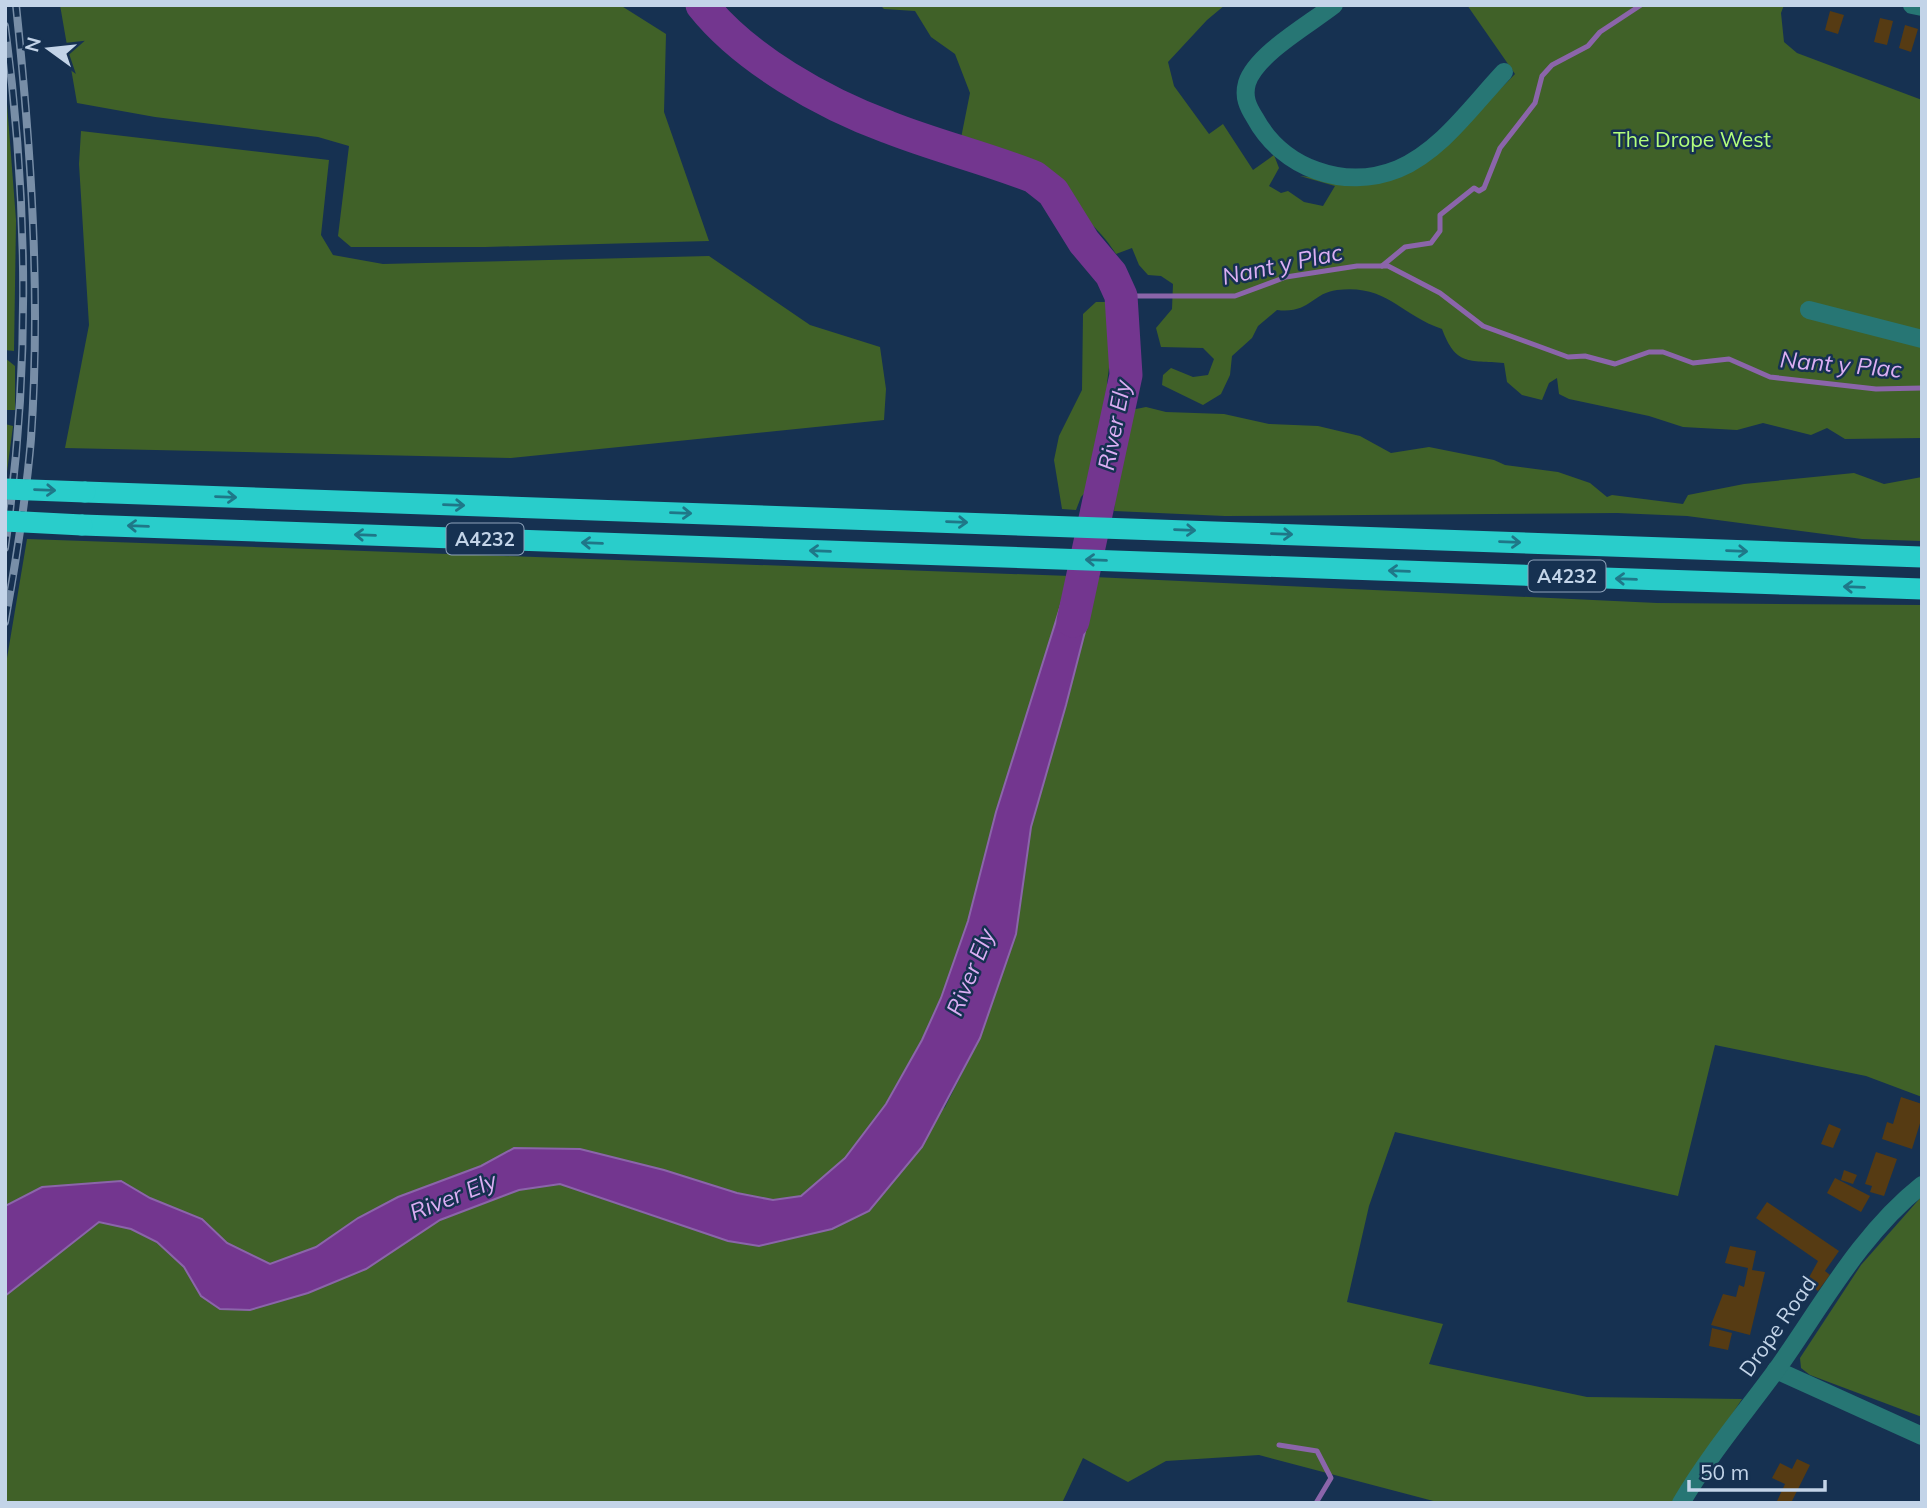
<svg xmlns="http://www.w3.org/2000/svg" width="1927" height="1508" viewBox="0 0 1927 1508" font-family="Mulish,sans-serif">
  <style>
    .green { fill: #406128 }
    .water { fill: #73368f; stroke: #8b65aa; stroke-width: 2 }
    .lines { fill: none; stroke-linecap: round; stroke-linejoin: round }
    .stream { stroke: #8b65aa; stroke-width: 5 }
    .river { stroke: #73368f; stroke-width: 33 }
    .building { fill: #563b13 }
    .minor { stroke: #277674; stroke-width: 18 }
    .highway { stroke: #29cdcb; stroke-width: 21 }
    .rail-casing { stroke: #788ea7; stroke-width: 8 }
    .rail { stroke: #163151; stroke-width: 5; stroke-dasharray: 16; stroke-linecap: butt }
    .highway-bridge { stroke: #29cdcb; stroke-width: 21 }
    .oneway { stroke: #1f7788 }
    .labels { text-anchor: middle; dominant-baseline: central; stroke-width: 5; stroke-linejoin: round; paint-order: stroke }
    .shield { fill: #163151; stroke: #8fa3bb; stroke-width: 2 }
    .shield-label { font-size: 19px; font-weight: bold; fill: #c3d4e8 }
    .park-label { font-size: 21px; fill: #b3fe7c; stroke: #163151 }
    .street-label { font-size: 21px; fill: #c3d4e8; stroke: #163151 }
    .water-label { font-size: 23px; font-style: italic; fill: #dbaef3; stroke: #163151 }
  </style>
  <rect width="100%" height="100%" fill="#163151"/>
  <!-- green -->
  <g class="green">
    <polygon points="60,5 620,5 666,34 664,112 709,241 485,247 351,247 338,236 349,146 318,137 155,117 77,103"/>
    <path d="M880 5H1225L1207 20 1168 62 1174 86 1209 134 1223 124 1253 170 1274 155 1279 168 1269 186 1281 193 1288 191 1304 202 1323 206 1335 186 1300 176 1374 183 1471 119 1515 74 1467 5H1784L1781 13 1784 42 1797 53 1922 100V438L1845 439 1827 428 1811 435 1763 423 1737 430 1683 427 1649 416 1569 399 1559 394 1557 378 1549 383 1542 400 1522 395 1507 382 1504 363C1468 360 1456 366 1442 329 1399 314 1387 284 1337 290 1312 293 1310 314 1277 310L1258 326 1252 338 1232 356 1230 375 1221 394 1203 405 1162 385 1163 375 1171 368 1193 377 1208 375 1214 359 1203 348 1161 347 1156 328 1172 309 1173 284 1161 276 1148 275 1139 265 1132 248 1116 254C1102 232 1092 226 1076 207 1067 196 1065 185 1052 177L1049 181 959 148 970 93 955 54 931 37 915 11 884 9Z"/>
    <polygon points="5,78 16,220 14,351 5,350"/>
    <polygon points="81,131 329,160 321,235 333,255 383,264 709,256 810,325 880,347 886,389 884,420 511,458 65,448 89,325 79,164"/>
    <polygon points="1096,302 1108,302 1116,314 1107,383 1110,399 1096,469 1091,486 1081,497 1076,510 1062,509 1054,460 1059,436 1082,390 1083,314"/>
    <polygon points="5,358 15,366 15,410 5,410"/>
    <path d="M1146 407 1166 412 1224 414 1269 424 1318 426 1360 436 1391 453 1429 447 1494 460 1505 465 1558 472 1590 483 1607 497 1612 495 1683 504 1688 495 1744 484 1854 473 1884 484 1922 477V541L1862 539 1687 516 1617 513 1225 516 1114 511C1116 497 1109 486 1109 473 1109 450 1119 428 1131 410Z"/>
    <polygon points="5,424 13,426 7,472 5,472"/>
    <polygon points="27,539 1070,576 996,812 968,921 941,998 922,1040 886,1104 845,1158 801,1197 774,1200 736,1193 664,1170 514,1148 481,1166 398,1197 358,1218 316,1247 270,1264 227,1243 202,1219 150,1198 121,1181 42,1187 5,1206 5,670"/>
    <polygon points="1094,577 1657,603 1922,605 1922,1097 1866,1076 1715,1045 1678,1196 1395,1132 1369,1206 1347,1302 1443,1324 1429,1364 1587,1397 1742,1399 1674,1503 1441,1503 1259,1455 1166,1461 1128,1482 1083,1458 1062,1503 5,1503 5,1296 98,1222 131,1229 157,1242 184,1267 201,1296 220,1309 250,1310 308,1293 366,1269 440,1220 519,1190 560,1184 658,1218 759,1246 832,1229 945,1107 980,1038 1016,934 1031,827 1066,705 1087,624"/>
    <polygon points="1922,1196 1922,1417 1810,1375 1801,1368 1800,1358 1861,1265"/>
  </g>
  <!-- water -->
  <polygon class="water" points="1070,576 1094,577 1087,624 1066,705 1031,827 1016,934 980,1038 922,1147 869,1211 832,1229 759,1246 728,1241 560,1184 519,1190 440,1220 366,1269 308,1293 250,1310 220,1309 201,1296 184,1267 157,1242 131,1229 99,1222 5,1296 5,1206 42,1187 121,1181 150,1198 202,1219 227,1243 270,1264 316,1247 358,1218 398,1197 481,1166 514,1148 580,1149 664,1170 737,1193 773,1200 801,1196 845,1158 886,1104 922,1040 941,998 968,921 996,812"/>
  <g class="lines">
    <!-- stream -->
    <g class="stream">
      <polyline points="1382,266 1405,247 1431,243 1440,231 1440,215 1474,188 1479,191 1484,188 1500,148 1535,103 1542,76 1552,65 1588,46 1600,32 1641,5"/>
      <polyline points="1121,296 1235,296 1286,277 1357,266 1388,266 1440,293 1483,326 1568,357 1585,356 1615,364 1649,352 1663,352 1693,363 1729,359 1770,377 1876,389 1922,388"/>
      <polyline points="1279,1445 1317,1451 1331,1478 1316,1503"/>
    </g>
    <!-- river -->
    <path class="river" d="M702 5C745 59 823 103 888 127 936 146 986 158 1034 177L1053 192 1084 242 1111 274 1121 296 1126 375 1073 621"/>
  </g>
  <!-- building -->
  <g class="building">
    <polygon points="1830,11 1844,15 1838,34 1825,30"/>
    <polygon points="1880,18 1893,21 1887,45 1874,42"/>
    <polygon points="1905,25 1918,29 1911,52 1899,48"/>
    <polygon points="1901,1097 1922,1104 1922,1117 1912,1149 1882,1139 1887,1122 1893,1124"/>
    <polygon points="1829,1124 1841,1129 1833,1148 1821,1144"/>
    <polygon points="1876,1152 1897,1159 1884,1196 1870,1192 1872,1186 1865,1184"/>
    <polygon points="1844,1170 1857,1175 1853,1184 1841,1180"/>
    <polygon points="1835,1178 1870,1196 1861,1212 1827,1193"/>
    <polygon points="1767,1202 1839,1251 1825,1271 1830,1275 1818,1291 1806,1283 1818,1261 1756,1218"/>
    <polygon points="1730,1246 1756,1251 1752,1270 1765,1272 1750,1335 1711,1325 1723,1294 1736,1297 1739,1285 1744,1287 1748,1268 1725,1263"/>
    <polygon points="1712,1328 1732,1333 1728,1350 1709,1346"/>
    <polygon points="1797,1459 1810,1465 1791,1503 1781,1503 1777,1501 1785,1484 1772,1478 1780,1463 1792,1469"/>
  </g>
  <g class="lines">
    <!-- minor -->
    <g class="minor">
      <path d="M1334 5C1310 24 1256 54 1247 83 1243 97 1248 107 1255 118 1282 168 1344 191 1398 169 1441 151 1472 106 1504 72"/>
      <polyline points="1912,5 1922,7"/>
      <polyline points="1809,310 1922,339"/>
      <polyline points="1776,1370 1922,1436"/>
      <path d="M1681 1503C1710 1454 1744 1414 1777 1369 1821 1307 1861 1233 1922 1185"/>
    </g>
    <!-- highway -->
    <g class="highway">
      <polyline points="85,492 1922,557"/>
      <polyline points="82,525 1922,589"/>
    </g>
    <!-- rail casing -->
    <g class="rail-casing">
      <g id="rail">
        <path d="M5 26C28 198 30 376 5 548"/>
        <path d="M5 622C16 561 26 500 31 439 41 294 31 149 16 5"/>
      </g>
    </g>
    <!-- rail -->
    <use href="#rail" class="rail"/>
    <!-- highway-bridge -->
    <g class="highway-bridge">
      <polyline points="5,489 85,492"/>
      <polyline points="5,521 82,525"/>
    </g>
  </g>
  <!-- one-way arrows -->
  <defs><path id="oneway-shaft" d="M-6 0H5M1.5-3L5.5 0L1.5 3" fill="none" stroke-width="1.6" stroke-linecap="round" stroke-linejoin="round" transform="scale(1.75)"/></defs>
  <g class="oneway">
    <use href="#oneway-shaft" transform="translate(45 490) rotate(2)"/>
    <use href="#oneway-shaft" transform="translate(226 497) rotate(2)"/>
    <use href="#oneway-shaft" transform="translate(454 505) rotate(2)"/>
    <use href="#oneway-shaft" transform="translate(681 513) rotate(2)"/>
    <use href="#oneway-shaft" transform="translate(957 522) rotate(2)"/>
    <use href="#oneway-shaft" transform="translate(138 526) rotate(-178)"/>
    <use href="#oneway-shaft" transform="translate(1185 530) rotate(2)"/>
    <use href="#oneway-shaft" transform="translate(1282 534) rotate(2)"/>
    <use href="#oneway-shaft" transform="translate(365 535) rotate(-178)"/>
    <use href="#oneway-shaft" transform="translate(1510 542) rotate(2)"/>
    <use href="#oneway-shaft" transform="translate(592 543) rotate(-178)"/>
    <use href="#oneway-shaft" transform="translate(820 551) rotate(-178)"/>
    <use href="#oneway-shaft" transform="translate(1737 551) rotate(2)"/>
    <use href="#oneway-shaft" transform="translate(1096 560) rotate(-178)"/>
    <use href="#oneway-shaft" transform="translate(1399 571) rotate(-178)"/>
    <use href="#oneway-shaft" transform="translate(1626 579) rotate(-178)"/>
    <use href="#oneway-shaft" transform="translate(1854 587) rotate(-178)"/>
  </g>
  <g class="labels">
    <!-- shield labels -->
    <g class="shield">
      <rect x="446.5" y="523.5" width="77" height="31" rx="5"/>
      <rect x="1528.5" y="560.5" width="77" height="31" rx="5"/>
    </g>
    <g class="shield-label">
      <text x="485" y="539">A4232</text>
      <text x="1567" y="576">A4232</text>
    </g>
    <!-- park labels -->
    <g class="park-label">
      <text x="1692" y="139">The Drope West</text>
    </g>
    <!-- street labels -->
    <g class="street-label">
      <text transform="translate(1777 1326) rotate(-55)">Drope Road</text>
    </g>
    <!-- water labels -->
    <g class="water-label">
      <text transform="translate(1282 264) rotate(-12)">Nant y Plac</text>
      <text transform="translate(1841 364) rotate(5)">Nant y Plac</text>
      <text transform="translate(1114 425) rotate(-79)">River Ely</text>
      <text transform="translate(970 972) rotate(-68)">River Ely</text>
      <text transform="translate(453 1196) rotate(-22)">River Ely</text>
    </g>
  </g>
  <!-- border -->
  <rect width="1927" height="1508" fill="none" stroke="#c3d4e8" stroke-width="14"/>
  <!-- north arrow -->
  <g transform="translate(49 49) rotate(285)" stroke="#163151" stroke-width="5" paint-order="stroke">
  <path d="M0-5L12 26L0 18L-12 26Z" fill="#c3d4e8"/>
  <text y="-10" font-size="19" font-weight="bold" text-anchor="middle" fill="#c3d4e8">N</text>
  </g>
  <!-- scale -->
  <path d="M1689 1480v10h136v-10" fill="none" stroke="#c3d4e8" stroke-width="3.5"/>
  <text x="1700" y="1480" font-size="21" fill="#c3d4e8" stroke="#163151" stroke-width="5" paint-order="stroke">50 m</text>
</svg>
